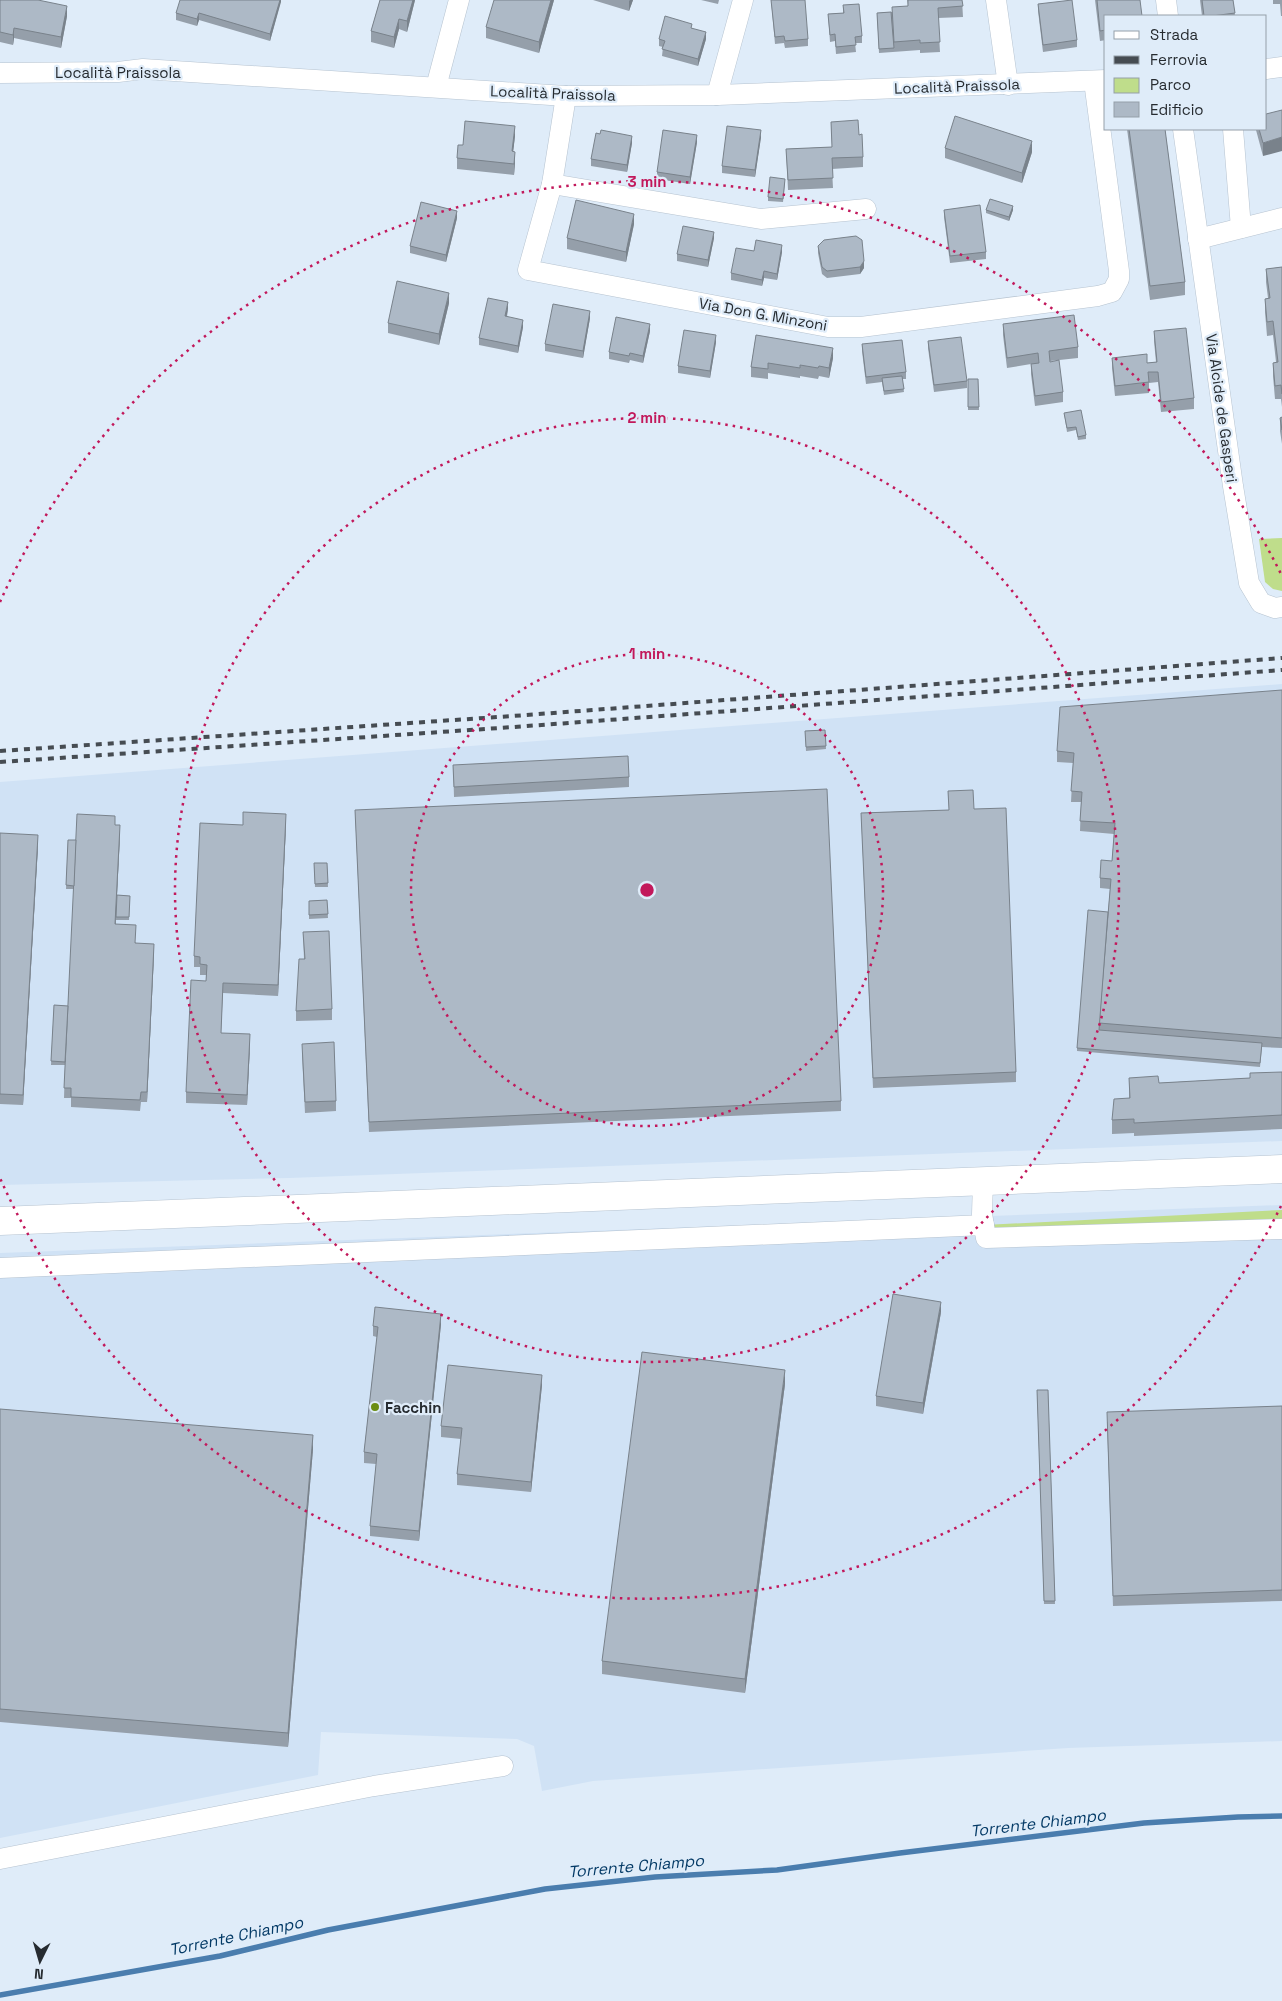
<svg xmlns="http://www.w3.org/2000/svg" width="1282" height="2001" viewBox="0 0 1282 2001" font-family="'Space Grotesk',sans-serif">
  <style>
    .built { fill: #d0e2f5 }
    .green { fill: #bfdd8b }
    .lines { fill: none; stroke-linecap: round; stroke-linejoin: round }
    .stream { stroke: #4a7dae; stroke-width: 5.5 }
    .street-casing { stroke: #b6c3d0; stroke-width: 21 }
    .primary-casing { stroke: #b6c3d0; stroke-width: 29 }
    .street { stroke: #fff; stroke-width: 20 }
    .primary { stroke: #fff; stroke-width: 28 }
    .rail { stroke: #464c52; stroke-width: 4; stroke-dasharray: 6 6; stroke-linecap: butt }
    .wall { fill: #959faa }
    .shaded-wall { fill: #79828b }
    .building { fill: #adb9c6; stroke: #79828b }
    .ring { fill: none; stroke: #c2185b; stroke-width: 2.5; stroke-dasharray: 2.5 5 }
    .poi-dot { fill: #6b8d13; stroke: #dfecf9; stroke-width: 2 }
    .labels { text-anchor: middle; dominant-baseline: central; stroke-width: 4.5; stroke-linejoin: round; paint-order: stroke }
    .street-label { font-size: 15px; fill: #262b30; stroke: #dfecf9 }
    .poi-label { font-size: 15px; font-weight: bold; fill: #262b30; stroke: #dfecf9; text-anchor: start }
    .water-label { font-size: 16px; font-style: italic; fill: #043a66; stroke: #dfecf9 }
    .centre { fill: #c2185b; stroke: #dfecf9; stroke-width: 2.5 }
    .ring-label { font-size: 15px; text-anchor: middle; font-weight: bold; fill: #c2185b; stroke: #dfecf9; stroke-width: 4.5; stroke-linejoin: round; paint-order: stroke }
  </style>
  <rect width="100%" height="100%" fill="#dfecf9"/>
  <!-- built -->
  <g class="built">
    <polygon points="1282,684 1282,1141 289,1178 0,1185 0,782"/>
    <polygon points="1282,1205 1282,1741 1068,1748 593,1781 542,1791 534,1746 517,1739 321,1732 318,1775 0,1838 0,1253"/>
  </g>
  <!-- green -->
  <g class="green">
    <polygon points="1282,538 1282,591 1273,589 1265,582 1259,539"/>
    <polygon points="1282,1210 1282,1229 986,1238 984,1225"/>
  </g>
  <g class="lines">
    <!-- stream -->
    <polyline class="stream" points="0,1995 220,1956 328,1930 545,1889 655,1877 777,1870 900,1853 1144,1823 1238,1817 1282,1816"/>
    <!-- street casing -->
    <g class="street-casing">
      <g id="street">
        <polyline points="996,0 1008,85"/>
        <polyline points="1166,0 1168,16"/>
        <polyline points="1266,69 1282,67"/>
        <polyline points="0,73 118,72 143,69 566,96 717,95 1106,80"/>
        <polyline points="436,87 459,0"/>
        <polyline points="717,95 743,0"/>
        <polyline points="566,96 552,184 528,270 828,327 861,327 1098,296 1112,292 1119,279 1119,271 1094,81"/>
        <polyline points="1183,129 1233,486 1249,583 1261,603 1275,608 1282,607"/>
        <polyline points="1233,129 1241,228"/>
        <polyline points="552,184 761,219 866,209"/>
        <polyline points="1198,239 1282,218"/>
        <polyline points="983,1181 982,1214 986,1238 1282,1229"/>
        <polyline points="0,1268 984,1225"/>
        <polyline points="0,1859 374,1786 503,1766"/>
      </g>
    </g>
    <!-- primary casing -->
    <g class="primary-casing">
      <polyline id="primary" points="0,1221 1282,1169"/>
    </g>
    <!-- street -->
    <use href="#street" class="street"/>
    <!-- primary -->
    <use href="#primary" class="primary"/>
    <!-- rail -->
    <g class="rail">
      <polyline points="0,751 513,716 1282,658"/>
      <polyline points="0,762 514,727 1282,670"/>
    </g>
  </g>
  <!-- wall -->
  <g class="wall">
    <polygon points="0,0 67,16 61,48 14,38 13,45 0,42"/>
    <polygon points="281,0 270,41 199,20 197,26 176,20 176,13"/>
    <polygon points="380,0 415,0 407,32 399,29 394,48 371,42 371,31"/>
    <polygon points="554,0 539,53 486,38 486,27"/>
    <polygon points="593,0 633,0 629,11"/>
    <polygon points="701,0 719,0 718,4"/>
    <polygon points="771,0 808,39 808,46 785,48 784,43 775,44"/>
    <polygon points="907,0 962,0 963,17 938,18 940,52 920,53 920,50 879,53 877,13 891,12 908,6"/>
    <polygon points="1095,0 1140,0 1106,16 1106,40 1100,41"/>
    <polygon points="1200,0 1233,0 1235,16 1202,16"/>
    <polygon points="1273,0 1282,0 1282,16 1281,16 1280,4 1273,4"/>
    <polygon points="1038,4 1077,40 1077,47 1043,52 1038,11"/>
    <polygon points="843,5 862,36 862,43 855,43 856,52 836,54 835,41 830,42 828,14 843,13"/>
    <polygon points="692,28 706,39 698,66 662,56 663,47 659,46 659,39"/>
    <polygon points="831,122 859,135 863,157 863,167 832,169 833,188 788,190 786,149 832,147"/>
    <polygon points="1127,129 1165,129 1185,282 1185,295 1150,300"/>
    <polygon points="1256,129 1266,129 1263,156 1256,130"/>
    <polygon points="515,136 513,151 515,162 514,175 457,169 457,158 463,145"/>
    <polygon points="761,137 755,177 722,173 722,166"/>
    <polygon points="697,142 690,184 657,179 657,172"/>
    <polygon points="632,143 627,172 591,166 591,159"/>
    <polygon points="945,148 1032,152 1022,183 945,158"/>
    <polygon points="785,182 783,202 768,201 768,197"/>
    <polygon points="944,210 986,252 986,259 950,263 944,217"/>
    <polygon points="986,210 1013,210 1009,221 986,213"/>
    <polygon points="457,218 446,262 410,253 410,246"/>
    <polygon points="634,224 626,262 567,249 567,238"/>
    <polygon points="714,238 708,267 677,261 677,254"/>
    <polygon points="818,246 864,268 860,274 827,278 822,274 818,253"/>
    <polygon points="754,251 782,252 777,280 764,278 762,286 731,280 731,273"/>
    <polygon points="1282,267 1282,407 1281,399 1275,399 1273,376 1273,363 1276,362 1273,335 1267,336 1265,312 1265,299 1268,298 1266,282 1266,269"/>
    <polygon points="449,303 439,345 388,333 388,323"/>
    <polygon points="508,309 507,317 523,327 518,353 479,345 479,338"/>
    <polygon points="590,318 583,358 545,351 545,344"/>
    <polygon points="1003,324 1078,347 1078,358 1050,361 1063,392 1063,402 1035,406 1031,374 1031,364 1007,368 1003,335"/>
    <polygon points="650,331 643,363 630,360 629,363 609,359 609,352"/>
    <polygon points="1154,331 1194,398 1194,409 1161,412 1158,382 1149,383 1149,393 1115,396 1112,368 1112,358 1147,363 1156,362 1154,341"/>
    <polygon points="756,335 833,358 829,378 819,376 818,379 800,376 800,378 768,373 768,379 751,377 751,367"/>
    <polygon points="928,341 967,381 967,388 934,392 928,348"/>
    <polygon points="716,342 710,378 678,373 678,366"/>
    <polygon points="862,344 906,372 906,379 902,379 904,392 884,395 882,382 866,384 862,351"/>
    <polygon points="968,379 978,379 979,410 968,410"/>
    <polygon points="1064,413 1086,435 1086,439 1078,440 1076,430 1067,432"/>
    <polygon points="1282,417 1282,444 1280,431 1280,418"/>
    <polygon points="1282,690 1282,1048 1262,1047 1260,1067 1077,1051 1077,1048 1108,912 1110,889 1100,888 1100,878 1112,861 1114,834 1080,831 1081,802 1071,802 1073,763 1057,762 1057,751"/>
    <polygon points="825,730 826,749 806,751 805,731"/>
    <polygon points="453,765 629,777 629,787 454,797"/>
    <polygon points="948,791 974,809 1016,1072 1016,1082 873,1088 861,813 949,810"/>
    <polygon points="355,810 841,1101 841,1111 369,1132"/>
    <polygon points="115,825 120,835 117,895 130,896 129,920 116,920 116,919 116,924 136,943 154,954 147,1102 141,1102 140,1111 71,1107 71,1098 64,1098 65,1065 51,1065 54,1005 68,1006 74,889 66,889 68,840 76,840"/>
    <polygon points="243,825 286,825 278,996 223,993 221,1033 250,1045 247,1105 186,1103 186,1092 206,981 206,975 200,975 200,967 194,967 194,956"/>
    <polygon points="0,833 38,846 23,1105 0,1104"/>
    <polygon points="314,863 327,863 328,887 315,887"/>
    <polygon points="327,900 328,918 309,919 309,901"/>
    <polygon points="303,932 332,1009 332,1020 296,1021 296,1011 304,959"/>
    <polygon points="302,1054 336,1101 336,1111 305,1113"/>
    <polygon points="1282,1072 1282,1129 1134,1136 1134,1133 1112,1134 1112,1120 1129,1098 1129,1078 1159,1083 1250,1078"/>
    <polygon points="941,1312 923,1414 876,1406 876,1396"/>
    <polygon points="441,1324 419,1541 370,1536 370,1526 376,1464 364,1463 364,1452 377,1337 373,1336 373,1326"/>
    <polygon points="785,1384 745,1693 602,1674 602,1661"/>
    <polygon points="542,1385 531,1492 457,1485 457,1474 461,1439 441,1437 441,1426"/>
    <polygon points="1037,1390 1048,1390 1055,1604 1044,1604"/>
    <polygon points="1282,1406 1282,1601 1113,1606 1107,1422"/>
    <polygon points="0,1409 313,1449 288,1747 0,1722"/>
  </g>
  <!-- shaded-wall -->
  <g class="shaded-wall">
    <polygon points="280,0 281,0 281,2 270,41 270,34"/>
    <polygon points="413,0 415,0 407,32 407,21"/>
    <polygon points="551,0 554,0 539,53 539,42"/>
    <polygon points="630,0 633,0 629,11 629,1"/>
    <polygon points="67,6 67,16 61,48 61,37"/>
    <polygon points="199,13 199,20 197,26 197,19"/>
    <polygon points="399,19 399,29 394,48 394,37"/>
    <polygon points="14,28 14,38 13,45 13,35"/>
    <polygon points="706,32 706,39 698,66 698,59"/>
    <polygon points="515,126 515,136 512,162 512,151"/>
    <polygon points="761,130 761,137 755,177 755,170"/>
    <polygon points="697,135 697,142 690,184 690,177"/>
    <polygon points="632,136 632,143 627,172 627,165"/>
    <polygon points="1282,137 1282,151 1263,156 1263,143"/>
    <polygon points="1032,141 1032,152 1022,183 1022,173"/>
    <polygon points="515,152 515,162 514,175 514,164"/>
    <polygon points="1013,206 1013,210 1009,221 1009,217"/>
    <polygon points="457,211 457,218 446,262 446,255"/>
    <polygon points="634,214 634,224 626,262 626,252"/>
    <polygon points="714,232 714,238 708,267 708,260"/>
    <polygon points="782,245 782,252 777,280 777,274"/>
    <polygon points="864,261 864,268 860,274 860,267"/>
    <polygon points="764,271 764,278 762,286 762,280"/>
    <polygon points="449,293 449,303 439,345 439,334"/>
    <polygon points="508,302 508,309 505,323 505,316"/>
    <polygon points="590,311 590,318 583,358 583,351"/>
    <polygon points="523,320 523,327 518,353 518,346"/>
    <polygon points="650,324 650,331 643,363 643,356"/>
    <polygon points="716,335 716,342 710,378 710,371"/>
    <polygon points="833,348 833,358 829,378 829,368"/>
    <polygon points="286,814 286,825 278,996 278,985"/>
    <polygon points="120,825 120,835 115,934 115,924"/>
    <polygon points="38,835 38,846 23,1105 23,1095"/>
    <polygon points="154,944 154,954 147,1102 147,1092"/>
    <polygon points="250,1034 250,1045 247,1105 247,1095"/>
    <polygon points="941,1302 941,1312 923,1414 923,1403"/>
    <polygon points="441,1314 441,1324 419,1541 419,1531"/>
    <polygon points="785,1370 785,1384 745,1693 745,1679"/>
    <polygon points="542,1375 542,1385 531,1492 531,1482"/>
    <polygon points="313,1435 313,1449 288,1747 288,1733"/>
  </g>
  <!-- building -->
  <g class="building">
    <polygon points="0,0 38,0 67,6 61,37 14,28 13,35 0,32"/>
    <polygon points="180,0 280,0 270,34 199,13 197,19 176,13"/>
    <polygon points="380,0 413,0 407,21 399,19 394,37 371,31"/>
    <polygon points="494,0 551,0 539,42 486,27"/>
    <polygon points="771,0 805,0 808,39 785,41 784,36 775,37"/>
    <polygon points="908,0 962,0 963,6 938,8 940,42 920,43 920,40 894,42 892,7 908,6"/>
    <polygon points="1072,0 1077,40 1043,45 1038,4"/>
    <polygon points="1097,0 1140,0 1142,16 1106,16 1106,30 1100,31"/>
    <polygon points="1202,0 1233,0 1235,13 1212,16 1204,16"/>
    <polygon points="859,4 862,36 855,37 856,45 836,47 835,34 830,35 828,14 844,13 843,5"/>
    <polygon points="891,12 894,48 879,49 877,13"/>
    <polygon points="665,16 692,24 691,28 706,32 698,59 662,49 665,41 659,39"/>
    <polygon points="1282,110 1282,137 1263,143 1259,129 1266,129 1266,114"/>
    <polygon points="955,116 1032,141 1022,173 945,148"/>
    <polygon points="858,120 859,135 862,134 863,157 832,158 833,178 788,180 786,149 832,147 831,122"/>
    <polygon points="465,121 515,126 512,151 515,152 514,164 457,158 458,145 463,145"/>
    <polygon points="727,126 761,130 755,170 722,166"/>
    <polygon points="1129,129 1165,129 1185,282 1150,286"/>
    <polygon points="601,130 632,136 627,165 591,159 596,133 600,134"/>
    <polygon points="663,130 697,135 690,177 657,172"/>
    <polygon points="770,177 785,179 783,199 768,197"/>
    <polygon points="990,199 1013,206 1009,217 986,210"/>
    <polygon points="576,200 634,214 626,252 567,238"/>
    <polygon points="421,202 457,211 446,255 410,246"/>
    <polygon points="980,205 986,252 950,256 944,210"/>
    <polygon points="683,226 714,232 708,260 677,254"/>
    <polygon points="856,236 862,240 864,261 860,267 827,271 822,267 818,246 824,240"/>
    <polygon points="756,240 782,245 777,274 764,271 762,280 731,273 736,248 754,251"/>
    <polygon points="1282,267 1282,394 1281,385 1275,386 1273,363 1278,362 1273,321 1267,322 1265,299 1270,298 1266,269"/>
    <polygon points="397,281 449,293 439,334 388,323"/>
    <polygon points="488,298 508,302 505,316 523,320 518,346 479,338"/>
    <polygon points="553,304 590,311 583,351 545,344"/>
    <polygon points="1074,315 1078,347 1049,351 1050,362 1059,360 1063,392 1035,396 1031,364 1039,363 1038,353 1007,358 1003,324"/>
    <polygon points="616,317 650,324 643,356 630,353 629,356 609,352"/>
    <polygon points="1186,328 1194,398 1161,402 1158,372 1148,372 1149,382 1115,386 1112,358 1147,354 1147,363 1157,362 1154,331"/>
    <polygon points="684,330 716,335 710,371 678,366"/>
    <polygon points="756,335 833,348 829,368 819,366 818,368 800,365 800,368 768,363 768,369 751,367"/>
    <polygon points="961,337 967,381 934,385 928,341"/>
    <polygon points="902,340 906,372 866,377 862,344"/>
    <polygon points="902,376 904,389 884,391 882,378"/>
    <polygon points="968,379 978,379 979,407 968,407"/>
    <polygon points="1081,410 1086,435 1078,437 1076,427 1067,428 1064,413"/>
    <polygon points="1282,417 1282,430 1280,418"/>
    <polygon points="1282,690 1282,1038 1099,1023 1111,879 1100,878 1101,860 1112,861 1115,823 1080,821 1082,792 1071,791 1074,753 1057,751 1060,707"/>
    <polygon points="825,730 826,746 806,747 805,731"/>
    <polygon points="628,756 629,777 454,787 453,765"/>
    <polygon points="827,789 841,1101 369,1122 355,810"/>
    <polygon points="973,790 974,809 1006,808 1016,1072 873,1078 861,813 949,810 948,791"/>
    <polygon points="243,812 286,814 278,985 223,983 221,1033 250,1034 247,1095 186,1092 191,980 206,981 207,965 200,964 200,957 194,956 200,823 243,825"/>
    <polygon points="77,814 115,816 115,825 120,825 115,924 136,925 135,943 154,944 147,1092 141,1092 140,1100 71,1097 71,1088 64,1088"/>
    <polygon points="0,833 38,835 23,1095 0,1094"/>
    <polygon points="68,840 76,840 74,886 66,885"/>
    <polygon points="314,863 327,863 328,883 315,884"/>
    <polygon points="117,895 130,896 129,917 116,917"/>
    <polygon points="327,900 328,914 309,915 309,901"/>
    <polygon points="1088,910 1108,912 1099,1030 1262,1043 1260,1063 1077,1048"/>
    <polygon points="329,931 332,1009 296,1011 299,959 305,959 303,932"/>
    <polygon points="54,1005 68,1006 65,1062 51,1061"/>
    <polygon points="334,1042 336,1101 305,1102 302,1044"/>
    <polygon points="1282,1072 1282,1115 1134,1123 1134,1119 1112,1120 1114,1099 1130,1098 1129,1078 1158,1076 1159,1083 1250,1078 1250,1073"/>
    <polygon points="893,1294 941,1302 923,1403 876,1396"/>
    <polygon points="375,1307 441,1314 419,1531 370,1526 377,1454 364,1452 378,1327 373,1326"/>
    <polygon points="642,1352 785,1370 745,1679 602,1661"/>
    <polygon points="448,1365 542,1375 531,1482 457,1474 462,1428 441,1426"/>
    <polygon points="1037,1390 1048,1390 1055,1601 1044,1601"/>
    <polygon points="1282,1406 1282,1590 1113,1596 1107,1412"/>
    <polygon points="0,1409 313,1435 288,1733 0,1709"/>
  </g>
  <!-- distance rings -->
  <g class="ring">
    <circle cx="647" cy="890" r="236"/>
    <circle cx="647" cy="890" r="472"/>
    <path d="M1281 1206A708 708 0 0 1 0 1178M0 602A708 708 0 0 1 1281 574"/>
  </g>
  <!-- markers -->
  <circle class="poi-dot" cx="375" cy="1407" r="5"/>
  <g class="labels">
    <!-- street labels -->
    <g class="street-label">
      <text x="118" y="72">Località Praissola</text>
      <text transform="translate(957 86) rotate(-2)">Località Praissola</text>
      <text transform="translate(553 93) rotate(2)">Località Praissola</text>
      <text transform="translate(763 314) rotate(10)">Via Don G. Minzoni</text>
      <text transform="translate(1222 408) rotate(82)">Via Alcide de Gasperi</text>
    </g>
    <!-- poi labels -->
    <g class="poi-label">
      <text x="385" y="1407">Facchin</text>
    </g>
    <!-- water labels -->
    <g class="water-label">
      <text transform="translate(1038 1823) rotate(-7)">Torrente Chiampo</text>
      <text transform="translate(636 1866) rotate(-5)">Torrente Chiampo</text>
      <text transform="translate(236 1936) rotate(-12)">Torrente Chiampo</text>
    </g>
  </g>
  <circle cx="647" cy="890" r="8" class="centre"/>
  <g class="ring-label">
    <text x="647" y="187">3 min</text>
    <text x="647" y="423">2 min</text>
    <text x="647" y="659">1 min</text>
  </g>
  <!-- legend -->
  <rect x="1104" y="15" width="162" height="115" fill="#dfecf9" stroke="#959fa9"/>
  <rect x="1114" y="31" width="25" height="8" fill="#ffffff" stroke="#959fa9"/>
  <text x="1150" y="40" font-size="15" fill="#262b30">Strada</text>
  <rect x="1114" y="56" width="25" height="8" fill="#464c52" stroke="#959fa9"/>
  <text x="1150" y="65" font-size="15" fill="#262b30">Ferrovia</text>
  <rect x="1114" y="78" width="25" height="15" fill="#bfdd8b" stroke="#959fa9"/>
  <text x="1150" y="90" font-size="15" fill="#262b30">Parco</text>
  <rect x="1114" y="102" width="25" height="15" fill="#adb9c6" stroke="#959fa9"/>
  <text x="1150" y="115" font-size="15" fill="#262b30">Edificio</text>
  <!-- north arrow -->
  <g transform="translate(40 1961) rotate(185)" stroke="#dfecf9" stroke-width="4" paint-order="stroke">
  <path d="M0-4L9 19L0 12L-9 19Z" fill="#262b30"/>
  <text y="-8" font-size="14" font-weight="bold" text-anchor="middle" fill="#262b30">N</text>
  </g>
</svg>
